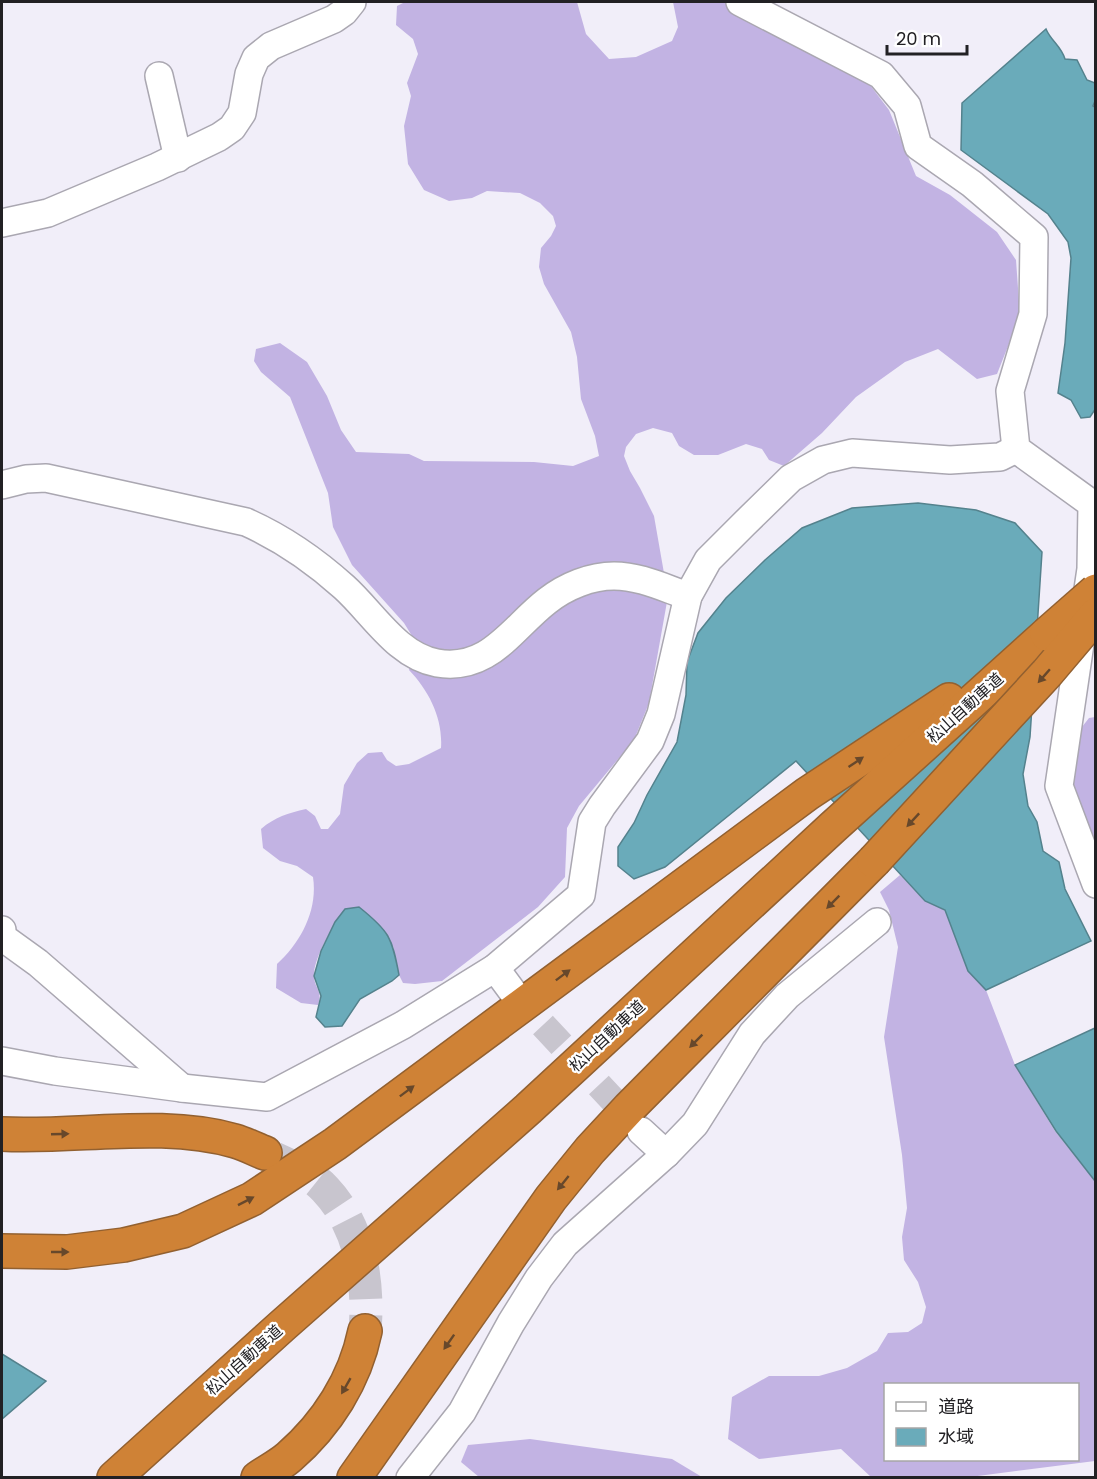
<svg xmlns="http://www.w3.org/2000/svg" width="1097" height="1479" viewBox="0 0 1097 1479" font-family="Poppins,'Noto Sans JP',sans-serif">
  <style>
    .forest { fill: #c2b3e3; fill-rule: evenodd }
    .water { fill: #6aabba; stroke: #54828d; stroke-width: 1.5 }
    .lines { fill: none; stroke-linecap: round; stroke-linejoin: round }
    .street-tunnel { stroke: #c8c5ce; stroke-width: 27; stroke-dasharray: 27 14; stroke-linecap: butt }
    .highway-tunnel { stroke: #c8c5ce; stroke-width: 33; stroke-dasharray: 33 16; stroke-linecap: butt }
    .street-casing { stroke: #aaa7b1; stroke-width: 30 }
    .highway-casing { stroke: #926030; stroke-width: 36 }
    .street { stroke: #fff; stroke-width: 27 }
    .highway { stroke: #cf8236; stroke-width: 33 }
    .highway-bridge-casing { stroke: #926030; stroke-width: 36; stroke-linecap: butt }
    .highway-bridge { stroke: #cf8236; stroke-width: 33 }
    .oneway { fill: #67482b }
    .labels { text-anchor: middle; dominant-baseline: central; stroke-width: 4.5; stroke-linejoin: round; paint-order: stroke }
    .street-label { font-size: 16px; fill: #222124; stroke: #fff }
  </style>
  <rect width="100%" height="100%" fill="#f1eef9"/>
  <!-- forest -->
  <g class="forest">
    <path d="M405 2H577L586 34 609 59 636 57 672 41 678 27 673 2H724L727 5 759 26 870 85 889 110 916 176 950 195 997 232 1016 260 1020 316 997 374 977 379 938 349 905 362 856 397 822 433 784 466 769 460 762 449 746 444 718 455H694L679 446 672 433 653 428 636 434 626 447 624 456 630 471 640 488 654 516 668 596 649 703 634 740 579 806 567 828 565 877 538 907 442 981 415 984 403 983 399 975 393 946 335 922C328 936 313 961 314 977 315 989 323 991 318 1005L301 1003 276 988 277 964C301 942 318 910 313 877L297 866 280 861 263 848 261 829C275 817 288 813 306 809L315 816 321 829H328L340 814 344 785 357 763 368 753 382 752 387 760 396 766 409 764 441 748C443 718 429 691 409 670L417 644 404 623 352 565 333 527 328 493 290 397 261 372 254 361 256 349 280 343 307 362 327 396 341 430 356 452 409 454 424 461 534 462 573 466 599 456 595 436 581 399 577 357 571 332 544 284 539 267 541 248 551 236 556 226 553 216 540 203 520 193 487 191 472 198 449 201 424 190 408 164 404 126 411 96 407 83 418 54 413 39 396 25 397 6Z"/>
    <polygon points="1095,717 1095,846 1072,784 1082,727 1089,718"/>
    <path d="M900 875 925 901 945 910 968 971 986 990 1015 1065 1055 1131 1095 1181V1461L970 1477H871L841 1449 759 1459 728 1439 732 1397 769 1376H819L847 1368 877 1351 888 1333 908 1332 922 1323 926 1307 918 1282 904 1260 902 1237 907 1208 902 1155 884 1037 898 947 889 910 880 892ZM886 1384H1078V1460H886Z"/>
    <polygon points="530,1439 672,1459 702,1477 479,1477 461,1462 468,1445"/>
  </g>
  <!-- water -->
  <g class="water">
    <path d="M1046 29C1051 41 1061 46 1065 59L1077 60 1087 80 1095 83V101L1093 106 1096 108V408L1090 417 1081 418 1071 400 1058 393 1065 343 1071 258 1068 242 1048 214 961 150 962 103Z"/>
    <polygon points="918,503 976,510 1015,523 1042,552 1030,737 1023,774 1028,806 1037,822 1043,851 1059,862 1065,889 1091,941 986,990 968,971 945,910 925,901 796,761 665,867 634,879 618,866 618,847 634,823 647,795 677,742 686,695 687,662 698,633 726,598 765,560 802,528 852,508"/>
    <path d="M359 907C389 931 392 937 399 975L392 981 360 999 342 1026 325 1027 316 1017 321 996 314 976 321 951 335 922 345 909Z"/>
    <polygon points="1095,1028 1095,1181 1056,1131 1015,1065"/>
    <polygon points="2,1354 46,1381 2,1419"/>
  </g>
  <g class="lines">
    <!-- street-tunnel -->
    <polyline class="street-tunnel" points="515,995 639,1128"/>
    <!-- highway-tunnel -->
    <path class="highway-tunnel" d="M274 1158C293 1167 311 1174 325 1189 361 1227 369 1282 365 1331"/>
    <!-- street casing -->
    <g class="street-casing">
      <g id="street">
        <polyline points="740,2 881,75 907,106 918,146 972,184 1034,237 1033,314 1010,391 1016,449 1092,504 1091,569 1059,786 1096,884"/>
        <polyline points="159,76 178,158"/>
        <polyline points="2,223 48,213 157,167 219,137 232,128 242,113 249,74 256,58 271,46 334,19 344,12 352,2"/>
        <path d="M2 485 26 479 46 478 246 522C282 538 314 560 344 587 372 612 397 656 437 663 489 672 512 628 547 601 566 586 591 576 614 576 640 576 664 588 688 596"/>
        <polyline points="2,930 2,937 38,963 182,1088"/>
        <polyline points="495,968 515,995"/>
        <polyline points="2,1061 55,1071 182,1088 267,1097 403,1025 495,968 581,895 592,822 602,806 650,741 661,714 688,596 708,560 744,524 791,478 823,460 852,453 950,460 982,458 1000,457 1016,449"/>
        <polyline points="641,1131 666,1154"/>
        <polyline points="410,1478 462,1412 511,1323 539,1278 565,1244 666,1154 695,1124 752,1034 787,996 877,922"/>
      </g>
    </g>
    <!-- highway casing -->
    <g class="highway-casing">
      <g id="highway">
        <path d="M2 1134C77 1138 162 1120 235 1141 245 1144 255 1149 265 1153"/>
        <polyline points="2,1251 67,1252 124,1245 183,1231 252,1199 335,1144 807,794 949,700"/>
        <polyline points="114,1478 282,1326 528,1109 833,827 1047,634"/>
        <path d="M258 1478C268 1471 280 1465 289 1457 327 1424 355 1380 365 1331"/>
        <polyline points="354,1478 551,1198 590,1150 629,1108 874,861"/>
      </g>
    </g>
    <!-- street -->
    <use href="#street" class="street"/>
    <!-- highway -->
    <use href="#highway" class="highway"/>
    <!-- highway-bridge casing -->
    <g class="highway-bridge-casing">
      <g id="highway-bridge">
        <polyline points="1047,634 1096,591"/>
        <polyline points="874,861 1047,673 1096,615"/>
      </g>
    </g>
    <!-- highway-bridge -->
    <use href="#highway-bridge" class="highway-bridge"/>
  </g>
  <!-- one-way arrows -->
  <defs><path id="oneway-solid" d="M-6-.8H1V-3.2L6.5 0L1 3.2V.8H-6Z" transform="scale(1.5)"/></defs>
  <g class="oneway">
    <use href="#oneway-solid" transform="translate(1044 676) rotate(131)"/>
    <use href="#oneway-solid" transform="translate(856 762) rotate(-34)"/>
    <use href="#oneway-solid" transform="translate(913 820) rotate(133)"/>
    <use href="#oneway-solid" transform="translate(833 902) rotate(135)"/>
    <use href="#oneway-solid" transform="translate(563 975) rotate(-37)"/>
    <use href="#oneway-solid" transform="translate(696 1041) rotate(135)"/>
    <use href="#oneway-solid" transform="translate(407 1091) rotate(-37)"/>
    <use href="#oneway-solid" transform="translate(60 1134) rotate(-2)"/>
    <use href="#oneway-solid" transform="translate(563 1183) rotate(129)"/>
    <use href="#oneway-solid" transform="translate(246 1201) rotate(-27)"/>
    <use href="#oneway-solid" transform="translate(60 1252)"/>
    <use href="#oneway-solid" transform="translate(449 1342) rotate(125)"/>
    <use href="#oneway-solid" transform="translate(346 1386) rotate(120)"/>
  </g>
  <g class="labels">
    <!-- street labels -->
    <g class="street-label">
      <text transform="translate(965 708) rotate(-42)">松山自動車道</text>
      <text transform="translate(607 1036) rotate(-43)">松山自動車道</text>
      <text transform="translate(244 1360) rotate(-42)">松山自動車道</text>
    </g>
  </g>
  <!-- border -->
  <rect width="1097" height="1479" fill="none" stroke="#222124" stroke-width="6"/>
  <!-- legend -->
  <rect x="884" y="1383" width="195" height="78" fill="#ffffff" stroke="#a7a6a7" stroke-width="1.5"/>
  <rect x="896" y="1402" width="30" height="9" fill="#ffffff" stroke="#a7a6a7" stroke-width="1.5"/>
  <text x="938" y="1413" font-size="18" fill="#222124">道路</text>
  <rect x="896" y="1428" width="30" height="18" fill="#6aabba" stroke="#a7a6a7" stroke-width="1.5"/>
  <text x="938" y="1443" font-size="18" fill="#222124">水域</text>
  <!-- scale -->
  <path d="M887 45v9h80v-9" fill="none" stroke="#222124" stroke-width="3"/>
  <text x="896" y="45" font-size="18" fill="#222124" stroke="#ffffff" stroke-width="4.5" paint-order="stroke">20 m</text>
</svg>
